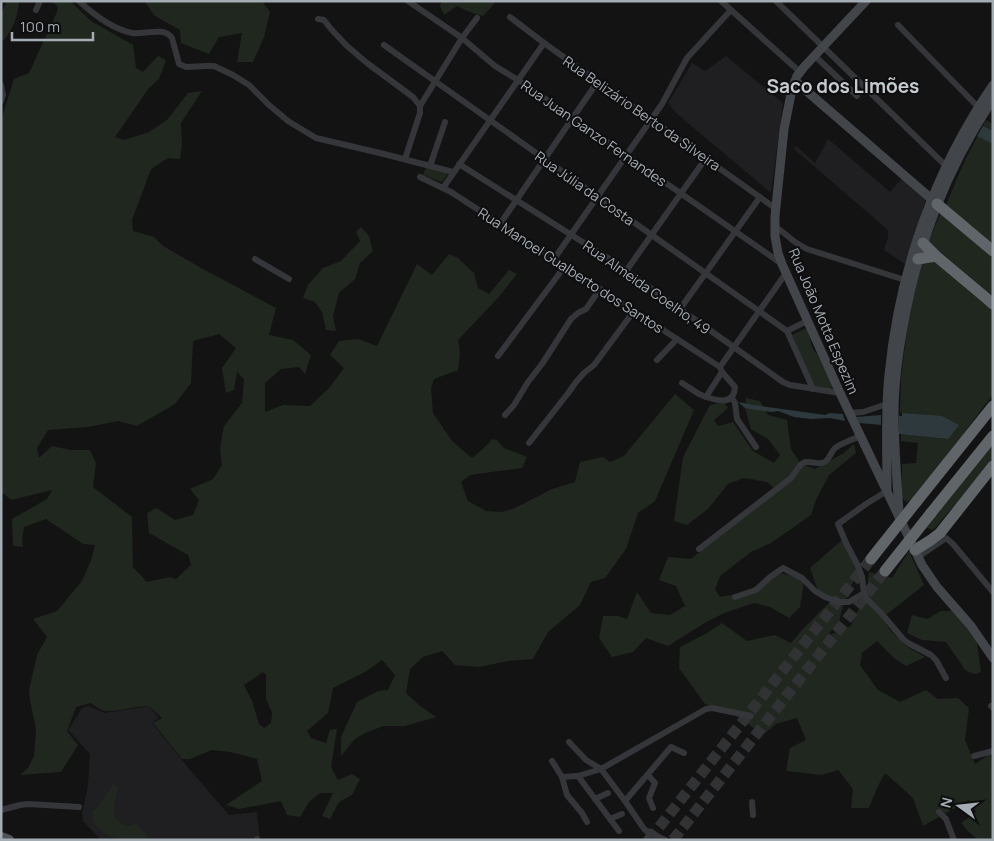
<svg xmlns="http://www.w3.org/2000/svg" width="994" height="841" viewBox="0 0 994 841" font-family="Manrope,sans-serif">
  <style>
    .built { fill: #1f1f21 }
    .green { fill: #20271f; fill-rule: evenodd }
    .water { fill: #2d393c }
    .lines { fill: none; stroke-linecap: round; stroke-linejoin: round }
    .highway-tunnel { stroke: #303234; stroke-width: 11; stroke-dasharray: 11 5.5; stroke-linecap: butt }
    .street { stroke: #343639; stroke-width: 6 }
    .secondary { stroke: #424549; stroke-width: 9 }
    .primary { stroke: #505458; stroke-width: 10 }
    .highway { stroke: #60656a; stroke-width: 11 }
    .highway-bridge { stroke: #60656a; stroke-width: 11 }
    .labels { text-anchor: middle; dominant-baseline: central; stroke-width: 4; stroke-linejoin: round; paint-order: stroke }
    .street-label { font-size: 14px; fill: #a5adb4; stroke: #0e0e0f }
    .district-label { font-size: 19px; font-weight: bold; fill: #c6cbd0; stroke: #0e0e0f }
  </style>
  <rect width="100%" height="100%" fill="#131314"/>
  <!-- built -->
  <g class="built">
    <polygon points="726,56 783,103 771,193 676,113 668,103 692,63 705,71"/>
    <polygon points="828,139 890,192 902,178 926,199 905,264 884,250 888,238 888,230 794,149 796,146 815,163"/>
    <polygon points="89,706 105,713 149,706 159,718 152,723 191,771 229,815 257,812 260,840 100,839 83,821 82,813 88,785 90,754 68,730 82,708"/>
  </g>
  <!-- green -->
  <g class="green">
    <path d="M7 1H19C18 17 12 32 1 43V13Z"/>
    <path d="M52 1H70L91 21 133 45 136 68 143 72 158 56 166 60 159 79 149 88 115 137 124 140 149 132 167 120 188 93 202 91 181 123 182 145 180 159 168 158 151 169 132 220 133 231 154 237 163 246 203 269 276 308 269 335 293 340 311 355 305 374 299 367 281 369 265 383V412L283 405 310 406 329 388 344 368 330 355 339 341 358 339 377 346 417 264 432 275 449 254 458 258 474 273 478 288 489 294 509 270 517 274 498 298 458 340 460 352 458 370 434 379 431 389 433 413 452 441 472 458 486 446 492 439 497 440 504 448 527 457 522 468 470 475 461 482 468 501 486 511 502 512 515 508 552 489 575 482 580 462 603 457 610 462 624 456 675 394 694 410 655 501 638 513 626 549 605 578 591 582 580 605 548 632 533 659 508 661 479 667 455 665 442 651 423 657 410 669 406 693 419 705 436 717 405 726H383L363 734 354 740 341 756V737L357 702 378 691 388 690 395 675 382 660 365 672 333 688 328 713 307 731 311 738 326 743 330 730 337 729 331 767 338 780 352 774 360 779 352 795 339 802 330 819 322 816 333 793H320L309 802 300 817 287 815 281 801 239 809 226 805 262 781 257 759 231 752 212 750 190 759H182L153 723 162 718 149 706C135 706 119 712 105 711 100 710 95 706 91 703L76 707 67 731 78 745 61 772 20 775 28 768 34 756 36 729 30 700 29 690 37 655 47 637 33 619 57 611 82 581 91 560 95 545 83 544 46 519 24 527 22 540 23 547 13 546 12 519 47 499 52 490 11 500 4 494 1 495V120L14 79 29 73 57 12 58 7ZM219 334 236 348 222 368 226 393 234 390 237 372 244 379 242 403 224 426 220 448 222 465 213 479 190 489 199 500 193 515 175 520 156 508 147 513 149 533 188 555 191 565 176 579 170 577 147 582 133 567 132 517 93 487 96 463 90 450H71L52 446 39 458 37 448 48 430 88 427 118 421 137 426 175 404 191 383 193 341ZM263 672 266 675V699L272 713 271 723 264 728 259 724 252 701 244 685Z"/>
    <polygon points="144,1 262,1 270,12 264,37 253,62 237,62 242,33 219,37 209,54 181,43 180,30 155,16"/>
    <path d="M442 1H494V4L483 16C474 14 465 10 457 6L444 15 440 6Z"/>
    <polygon points="986,120 993,124 993,248 945,207 965,160"/>
    <polygon points="426,168 448,174 442,182 423,175"/>
    <polygon points="941,212 993,257 993,296 928,242"/>
    <polygon points="361,227 369,236 373,251 360,263 355,279 339,293 333,316 336,331 326,330 322,312 315,302 303,298 308,285 323,268 341,261 360,241 356,232"/>
    <polygon points="931,258 993,308 993,394 916,498 906,502 902,497 902,464 916,463 918,443 901,441 901,434 948,439 900,412 901,377 909,314 921,264"/>
    <polygon points="806,328 810,336 811,344 813,349 817,354 833,386 830,389 814,386 792,335"/>
    <polygon points="746,398 760,401 768,415 787,420 791,449 801,464 815,469 844,453 854,444 856,453 829,475 816,500 811,515 771,543 751,552 720,576 715,589 720,597 747,592 776,572 793,576 804,582 800,607 789,618 770,607 754,603 724,613 703,624 668,646 646,638 633,652 612,657 599,638 603,616 618,616 627,619 637,592 651,613 670,615 685,606 676,586 659,580 668,557 691,559 776,490 767,482 744,478 728,484 708,509 687,525 674,521 683,457 710,405 724,402 728,408 714,420 718,426 733,422 753,451 774,463 780,455 768,439 751,429 745,408"/>
    <polygon points="993,444 993,459 960,501 951,509 935,528 932,530 926,527"/>
    <polygon points="842,540 856,569 856,575 843,606 839,621 827,636 851,626 867,591 869,572 892,578 909,551 924,585 882,618 890,630 906,646 925,657 906,666 894,658 877,641 862,653 860,665 878,690 900,702 926,690 938,699 958,698 969,708 965,740 975,764 990,754 993,766 993,840 978,840 967,830 961,823 976,812 969,800 923,826 913,798 885,773 877,788 869,808 851,808 853,789 838,770 822,775 786,771 790,748 806,740 797,718 776,724 763,735 732,712 705,704 679,668 680,647 707,633 722,623 747,641 775,635 791,643 802,630 831,601 818,591 810,568"/>
    <polygon points="941,611 954,611 976,637 981,672 975,674 966,671 946,642 922,640 907,633 912,615 927,619"/>
    <path d="M114 784 118 789C115 800 109 816 121 823 126 827 131 825 136 823L150 839C127 841 92 841 92 810L96 809Z"/>
  </g>
  <!-- water -->
  <g class="water">
    <polygon points="983,126 993,131 993,144 977,136"/>
    <polygon points="738,402 754,405 825,415 830,413 843,414 845,421 830,418 811,419 794,417 778,411 772,412 757,410 745,408"/>
    <polygon points="902,413 942,416 959,425 948,439 899,434 899,416 902,416"/>
    <polygon points="881,415 881,425 859,423 856,417"/>
  </g>
  <g class="lines">
    <!-- highway-tunnel -->
    <g class="highway-tunnel">
      <polyline points="649,840 871,559"/>
      <polyline points="673,840 885,571"/>
    </g>
    <!-- street -->
    <g class="street">
      <path d="M79 1C93 14 113 29 132 33 144 35 164 26 172 38L179 64 186 67 207 66H214L233 75 249 85 269 105 288 121 316 138 384 154 453 172"/>
      <polyline points="408,1 462,38 495,66 518,80 782,264"/>
      <polyline points="721,1 800,72"/>
      <polyline points="776,1 946,166"/>
      <polyline points="36,10 40,1"/>
      <polyline points="510,17 544,43 775,208"/>
      <polyline points="318,19 324,20 331,29 347,46 367,63 413,97 420,106 420,113 405,159"/>
      <polyline points="898,25 978,107"/>
      <polyline points="384,45 787,331"/>
      <polyline points="815,56 857,96"/>
      <polyline points="1,85 3,95 1,101"/>
      <polyline points="420,106 462,38 477,18"/>
      <polyline points="459,164 608,258 783,382 790,385 840,393"/>
      <polyline points="430,166 445,122"/>
      <path d="M420 177 451 192 720 367 722 372 735 387C734 405 719 401 706 397"/>
      <polyline points="443,188 544,43"/>
      <polyline points="500,224 598,81"/>
      <polyline points="775,226 795,242 807,249 905,280"/>
      <polyline points="255,259 289,279"/>
      <polyline points="554,259 662,104 687,58 731,10"/>
      <polyline points="626,271 706,158"/>
      <polyline points="680,309 760,197"/>
      <polyline points="807,321 787,331 813,389"/>
      <polyline points="498,356 565,266"/>
      <polyline points="657,360 677,339"/>
      <polyline points="720,367 786,273"/>
      <polyline points="682,383 699,394 706,397 722,372"/>
      <polyline points="732,398 735,403 737,419 756,447"/>
      <polyline points="849,413 863,412 887,404"/>
      <polyline points="505,415 514,405 528,382 542,364 571,319 578,313 586,309 600,289"/>
      <polyline points="529,443 569,392 576,382 584,373 594,365 634,311"/>
      <polyline points="887,491 866,504 838,524 846,543 858,566 862,577 864,593 867,599 882,614 903,639 908,643 931,655 936,660 946,678"/>
      <path d="M699 549 791 478C795 474 798 466 803 463 810 459 820 467 826 461 830 458 831 452 835 448 842 443 852 440 860 436"/>
      <polyline points="918,557 946,538 953,544 993,592"/>
      <polyline points="735,597 756,590 770,577 783,568 802,578 815,591 825,597 839,602 849,602 864,593"/>
      <polyline points="991,706 993,708"/>
      <polyline points="569,742 586,760 601,769 706,709 712,708 751,716"/>
      <polyline points="974,756 993,751"/>
      <polyline points="552,761 562,777 578,776 601,769 625,801 642,826 645,830 665,840"/>
      <polyline points="648,775 655,783 649,798 653,808"/>
      <polyline points="578,776 619,831"/>
      <polyline points="562,777 567,795 582,813 587,822"/>
      <polyline points="595,799 608,793"/>
      <polyline points="625,801 671,747 684,753"/>
      <polyline points="752,802 753,815"/>
      <polyline points="1,810 20,805 28,804 79,807"/>
      <polyline points="939,812 946,819 954,840"/>
      <polyline points="610,819 622,814"/>
      <polyline points="257,839 257,840"/>
      <polyline points="646,840 650,832"/>
    </g>
    <!-- secondary -->
    <g class="secondary">
      <polyline points="866,1 804,67 797,76 792,89 784,129 775,216 775,236 778,253 782,264 840,393 922,565 937,587 971,626 993,658"/>
      <polyline points="795,81 935,202"/>
      <path d="M887 489C887 451 885 413 889 375 899 271 934 171 993 85"/>
      <path d="M899 512C897 479 894 446 894 413 894 384 898 355 903 327 918 243 946 170 993 99"/>
    </g>
    <!-- primary -->
    <polyline class="primary" points="1,837 9,840"/>
    <!-- highway -->
    <g class="highway">
      <polyline points="937,204 993,251"/>
      <polyline points="923,243 936,256 985,297 993,304"/>
      <polyline points="918,259 936,256"/>
      <polyline points="917,501 993,406"/>
      <polyline points="931,513 993,436"/>
      <polyline points="915,550 931,540 940,533 993,466"/>
    </g>
    <!-- highway-bridge -->
    <g class="highway-bridge">
      <polyline points="871,559 917,501"/>
      <polyline points="885,571 931,513"/>
    </g>
  </g>
  <g class="labels">
    <!-- street labels -->
    <g class="street-label">
      <text transform="translate(642 113) rotate(35)">Rua Belizário Berto da Silveira</text>
      <text transform="translate(594 133) rotate(35)">Rua Juan Ganzo Fernandes</text>
      <text transform="translate(585 188) rotate(35)">Rua Júlia da Costa</text>
      <text transform="translate(571 270) rotate(33)">Rua Manoel Gualberto dos Santos</text>
      <text transform="translate(647 287) rotate(35)">Rua Almeida Coelho, 49</text>
      <text transform="translate(824 321) rotate(67)">Rua João Motta Espezim</text>
    </g>
    <!-- district labels -->
    <g class="district-label">
      <text x="843" y="86">Saco dos Limões</text>
    </g>
  </g>
  <!-- border -->
  <rect width="994" height="841" fill="none" stroke="#a5adb4" stroke-width="5"/>
  <!-- north arrow -->
  <g transform="translate(959 806) rotate(285)" stroke="#0e0e0f" stroke-width="4" paint-order="stroke">
  <path d="M0-4L9 19L0 12L-9 19Z" fill="#a5adb4"/>
  <text y="-8" font-size="14" font-weight="bold" text-anchor="middle" fill="#a5adb4">N</text>
  </g>
  <!-- scale -->
  <path d="M12 32v8h81v-8" fill="none" stroke="#a5adb4" stroke-width="2.5"/>
  <text x="20" y="32" font-size="15" fill="#a5adb4" stroke="#0e0e0f" stroke-width="4" paint-order="stroke">100 m</text>
</svg>
